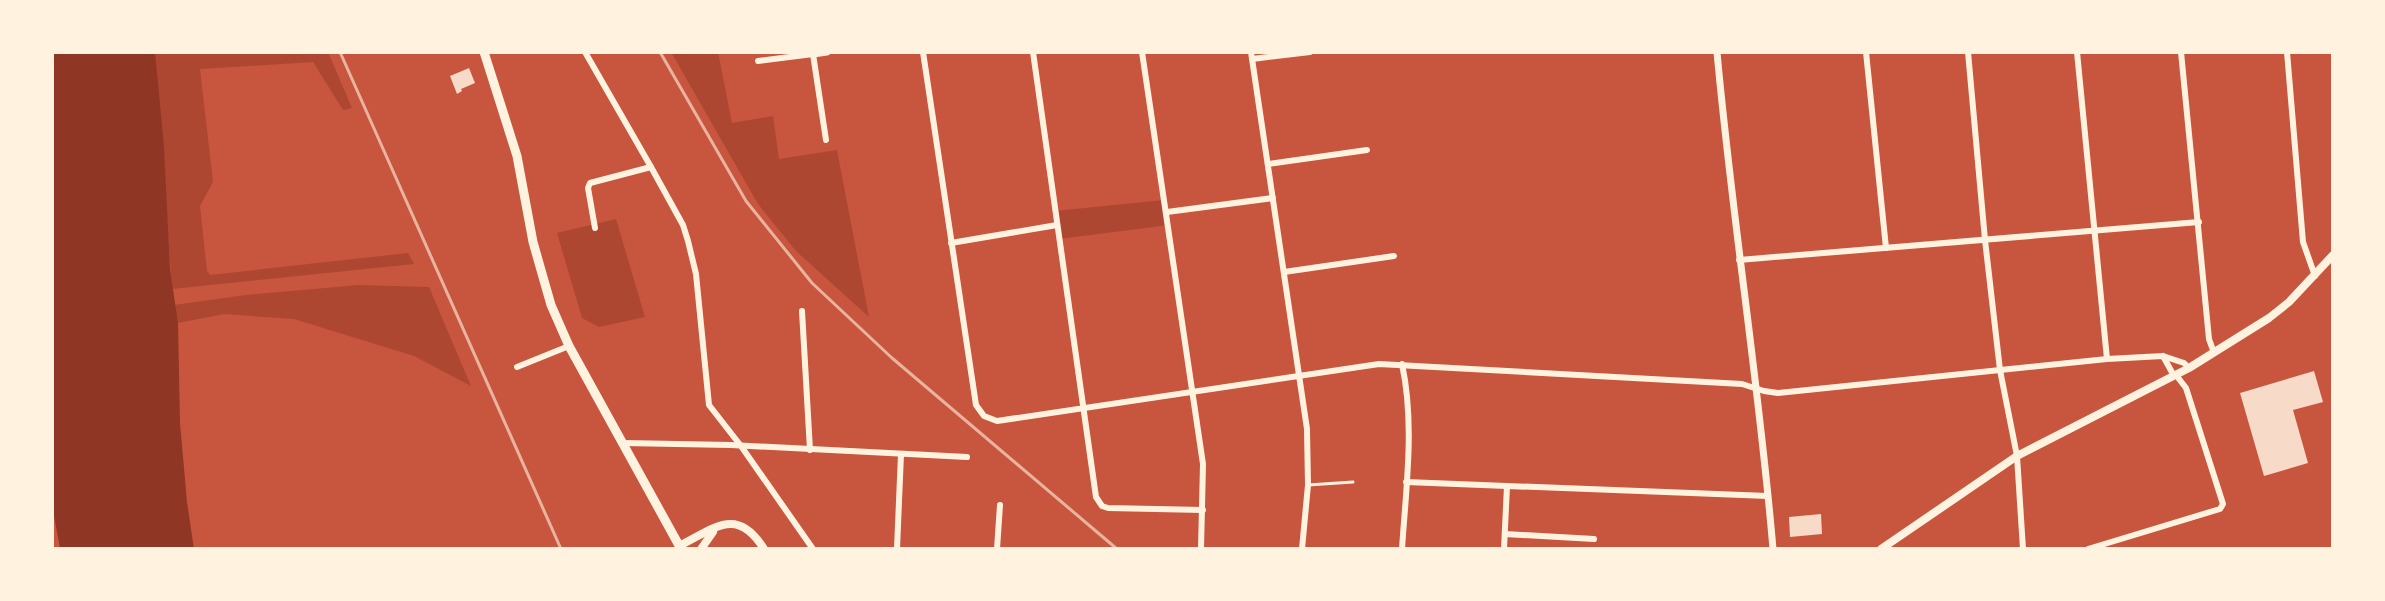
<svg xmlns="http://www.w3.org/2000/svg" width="2385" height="601" viewBox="0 0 2385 601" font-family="'Alegreya Sans',sans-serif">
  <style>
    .green { fill: #ae4732 }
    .water { fill: #8f3625 }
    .building { fill: #f7dbc8 }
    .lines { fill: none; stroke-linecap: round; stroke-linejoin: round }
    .service { stroke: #fff3e0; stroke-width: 3 }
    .minor { stroke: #fff3e0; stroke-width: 6 }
    .tertiary { stroke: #fff3e0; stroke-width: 7 }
    .secondary { stroke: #fff3e0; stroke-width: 8 }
    .primary { stroke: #fff3e0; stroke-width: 9 }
    .rail { stroke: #e9b49f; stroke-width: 3 }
  </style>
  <rect width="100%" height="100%" fill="#c8553d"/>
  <!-- green -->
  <g class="green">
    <polygon points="155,52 328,52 352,108 343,110 313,62 200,69 213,182 200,206 207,271 210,275 408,253 414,264 172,289"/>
    <polygon points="671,52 718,52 732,123 773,116 779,159 837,150 869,317 796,251 758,204"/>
    <polygon points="1164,200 1169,225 1059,239 1055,211"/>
    <polygon points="616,219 645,317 599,327 582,318 557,233"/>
    <polygon points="359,285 429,287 471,386 414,356 294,319 224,314 178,323 174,305 246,295"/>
  </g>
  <!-- water -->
  <polygon class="water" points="52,52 155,52 164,147 170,269 178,323 180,423 187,502 194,549 60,548 52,505"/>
  <!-- building -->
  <g class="building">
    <polygon points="469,68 475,83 461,89 462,91 457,94 450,76"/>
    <polygon points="2314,371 2323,402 2293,410 2308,463 2264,476 2240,393"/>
    <polygon points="1821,514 1822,534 1790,537 1789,517"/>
  </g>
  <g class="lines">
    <!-- service -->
    <polyline class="service" points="1308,485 1353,482"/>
    <!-- minor -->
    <g class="minor">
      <polyline points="585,52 651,167 683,225 688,241 696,274 709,405 741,446 813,549"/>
      <polyline points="923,52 976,405 984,416 997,421 1379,364 1742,384 1764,391 1778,393 2107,359 2163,356 2184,363 2189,368"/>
      <polyline points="1033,52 1096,497 1102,506 1108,508 1203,510"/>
      <polyline points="1142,52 1203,464 1201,549"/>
      <polyline points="1251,52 1307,429 1308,485 1302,549"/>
      <polyline points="1866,52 1886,248"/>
      <polyline points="1968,52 1985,240 2000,370 2017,456 2023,549"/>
      <polyline points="2077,52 2107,359"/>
      <polyline points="2181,52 2209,339 2214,353"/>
      <polyline points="2287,52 2303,242 2315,276"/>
      <polyline points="1252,59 1310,52"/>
      <polyline points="758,61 813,54 826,140"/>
      <polyline points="1268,164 1367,150"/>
      <polyline points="1167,212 1273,198"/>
      <polyline points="595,228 588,188 590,183 651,167"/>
      <polyline points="951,243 1057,225"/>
      <polyline points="1739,260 2199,222"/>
      <polyline points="1284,272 1394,256"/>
      <polyline points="802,311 810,450"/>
      <polyline points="2163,356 2174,376"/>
      <polyline points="517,367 569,346"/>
      <polyline points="623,443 731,445 967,457"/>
      <polyline points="1406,482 1768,496"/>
      <polyline points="1505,534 1594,539"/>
      <polyline points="897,549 901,454"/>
      <polyline points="997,549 1000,505"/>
      <path d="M1402 549C1406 488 1415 424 1402 364"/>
      <polyline points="1504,549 1507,486"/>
      <polyline points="2088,549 2220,509 2223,504 2186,388 2176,375"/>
    </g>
    <!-- tertiary -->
    <g class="tertiary">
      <polyline points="813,52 813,54 827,52"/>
      <path d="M1717 52C1732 218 1759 383 1773 549"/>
    </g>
    <!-- secondary -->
    <g class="secondary">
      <path d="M679 546C715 528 737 506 764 549"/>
      <polyline points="701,549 713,532"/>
      <polyline points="1881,549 2017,456 2189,368 2269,318 2289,302 2333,255"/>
    </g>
    <!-- primary -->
    <polyline class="primary" points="484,52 517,156 533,242 551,305 569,346 681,549"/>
    <!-- rail -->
    <g class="rail">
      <polyline points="340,52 561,549"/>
      <polyline points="660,52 746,201 812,283 892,358 1117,549"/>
    </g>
  </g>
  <!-- border -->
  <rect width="2385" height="601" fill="none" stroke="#fff3e0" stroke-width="108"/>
</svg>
